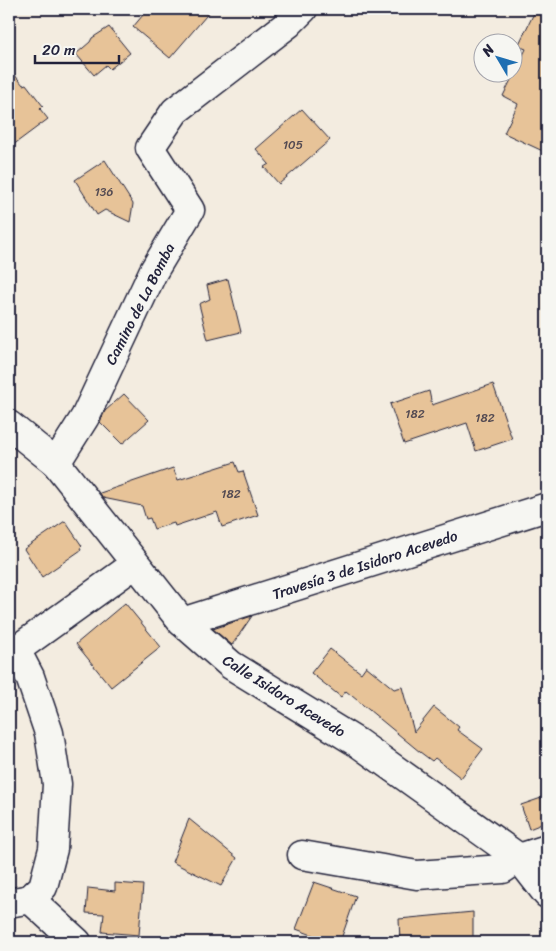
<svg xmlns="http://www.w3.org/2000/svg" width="556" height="951" viewBox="0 0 556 951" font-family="Sriracha,sans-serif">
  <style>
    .building { fill: #e7c398; stroke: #22223b }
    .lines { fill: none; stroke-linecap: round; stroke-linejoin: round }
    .minor-casing { stroke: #22223b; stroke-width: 31 }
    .minor { stroke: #f6f6f2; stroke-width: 28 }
    .labels { text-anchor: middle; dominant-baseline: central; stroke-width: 4; stroke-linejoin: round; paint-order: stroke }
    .number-label { font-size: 12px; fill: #534a52 }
    .street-label { font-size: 15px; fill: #22223b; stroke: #f6f6f2 }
  </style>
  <rect width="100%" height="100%" fill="#f3ece0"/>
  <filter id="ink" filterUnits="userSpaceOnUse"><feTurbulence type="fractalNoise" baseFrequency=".02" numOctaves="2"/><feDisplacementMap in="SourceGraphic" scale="10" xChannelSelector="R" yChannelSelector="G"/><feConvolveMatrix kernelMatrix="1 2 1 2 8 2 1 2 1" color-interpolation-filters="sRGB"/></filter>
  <g filter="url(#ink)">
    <!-- building -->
    <g class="building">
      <polygon points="148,9 212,9 170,58 133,27"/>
      <polygon points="536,9 547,9 547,153 504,133 518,104 503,96 526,49 518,46"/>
      <polygon points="109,27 130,53 110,69 106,65 94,75 76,54 90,42 92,38"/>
      <polygon points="9,68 23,85 26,84 43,106 40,109 48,119 9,148"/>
      <polygon points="302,109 330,140 279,184 264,167 269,164 256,149"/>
      <polygon points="105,160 133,204 130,222 105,210 97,215 75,180"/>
      <polygon points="228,279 241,332 208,340 199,304 210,299 207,285"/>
      <polygon points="493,384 512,439 476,451 467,423 404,444 390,404 429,391 432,405"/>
      <polygon points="124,394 149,420 122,444 100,422 105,411"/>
      <polygon points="235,462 239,472 243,471 258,515 222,527 217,512 175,526 174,523 154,529 150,518 146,519 142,506 103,498 100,493 173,468 178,480"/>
      <polygon points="65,521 82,546 80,548 81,550 42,577 24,549"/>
      <polygon points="125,603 161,647 111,687 76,644"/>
      <polygon points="252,616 232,645 213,629"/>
      <polygon points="330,649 361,673 366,666 394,689 402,687 414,732 434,707 459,727 457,730 483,749 461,778 435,758 432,761 420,752 346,691 341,697 311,673"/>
      <polygon points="547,796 547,822 529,829 521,805"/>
      <polygon points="189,819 237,858 221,886 172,862"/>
      <polygon points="314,882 356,896 340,942 331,942 296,929"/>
      <polygon points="115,883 143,885 139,935 102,932 104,914 86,913 88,888 115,891"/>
      <polygon points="473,912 473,942 400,942 399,919"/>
    </g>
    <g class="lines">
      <!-- minor casing -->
      <g class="minor-casing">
        <g id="minor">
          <polyline points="9,425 56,463 182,622 231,665 358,743 519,858 547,894"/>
          <polyline points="56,463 85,417 153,272 190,210 150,148 175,111 288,24 303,9"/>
          <polyline points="182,622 547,507"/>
          <polyline points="302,855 417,875 503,869 519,858 547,849"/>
          <polyline points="30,899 77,942"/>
          <polyline points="9,903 30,899 43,887 53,849 57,784 49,733 30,677 16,650 134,565"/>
        </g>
      </g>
      <!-- minor -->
      <use href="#minor" class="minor"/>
    </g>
  </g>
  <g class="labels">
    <!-- number labels -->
    <g class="number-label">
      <text x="293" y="145">105</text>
      <text x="104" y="192">136</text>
      <text x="415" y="414">182</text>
      <text x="485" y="418">182</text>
      <text x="231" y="494">182</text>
    </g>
    <!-- street labels -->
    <g class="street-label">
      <text transform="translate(140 304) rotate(-63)">Camino de La Bomba</text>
      <text transform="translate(365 565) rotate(-18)">Travesía 3 de Isidoro Acevedo</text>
      <text transform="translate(284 696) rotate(32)">Calle Isidoro Acevedo</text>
    </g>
  </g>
  <!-- margin -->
  <rect width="556" height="951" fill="none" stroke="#f6f6f2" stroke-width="30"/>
  <rect x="15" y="15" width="526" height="921" fill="none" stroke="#22223b" stroke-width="2" filter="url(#ink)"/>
  <!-- north arrow -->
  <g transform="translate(498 58) rotate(308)"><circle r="24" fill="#f6f6f2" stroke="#a1a1a9"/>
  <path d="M0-4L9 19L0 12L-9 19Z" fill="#1f6fb2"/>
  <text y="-8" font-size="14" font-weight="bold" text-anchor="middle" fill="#22223b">N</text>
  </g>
  <!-- scale -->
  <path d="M35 55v8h84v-8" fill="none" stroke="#22223b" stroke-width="2.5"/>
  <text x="42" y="55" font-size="15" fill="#22223b" stroke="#f6f6f2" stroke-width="4" paint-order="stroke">20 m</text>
</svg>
